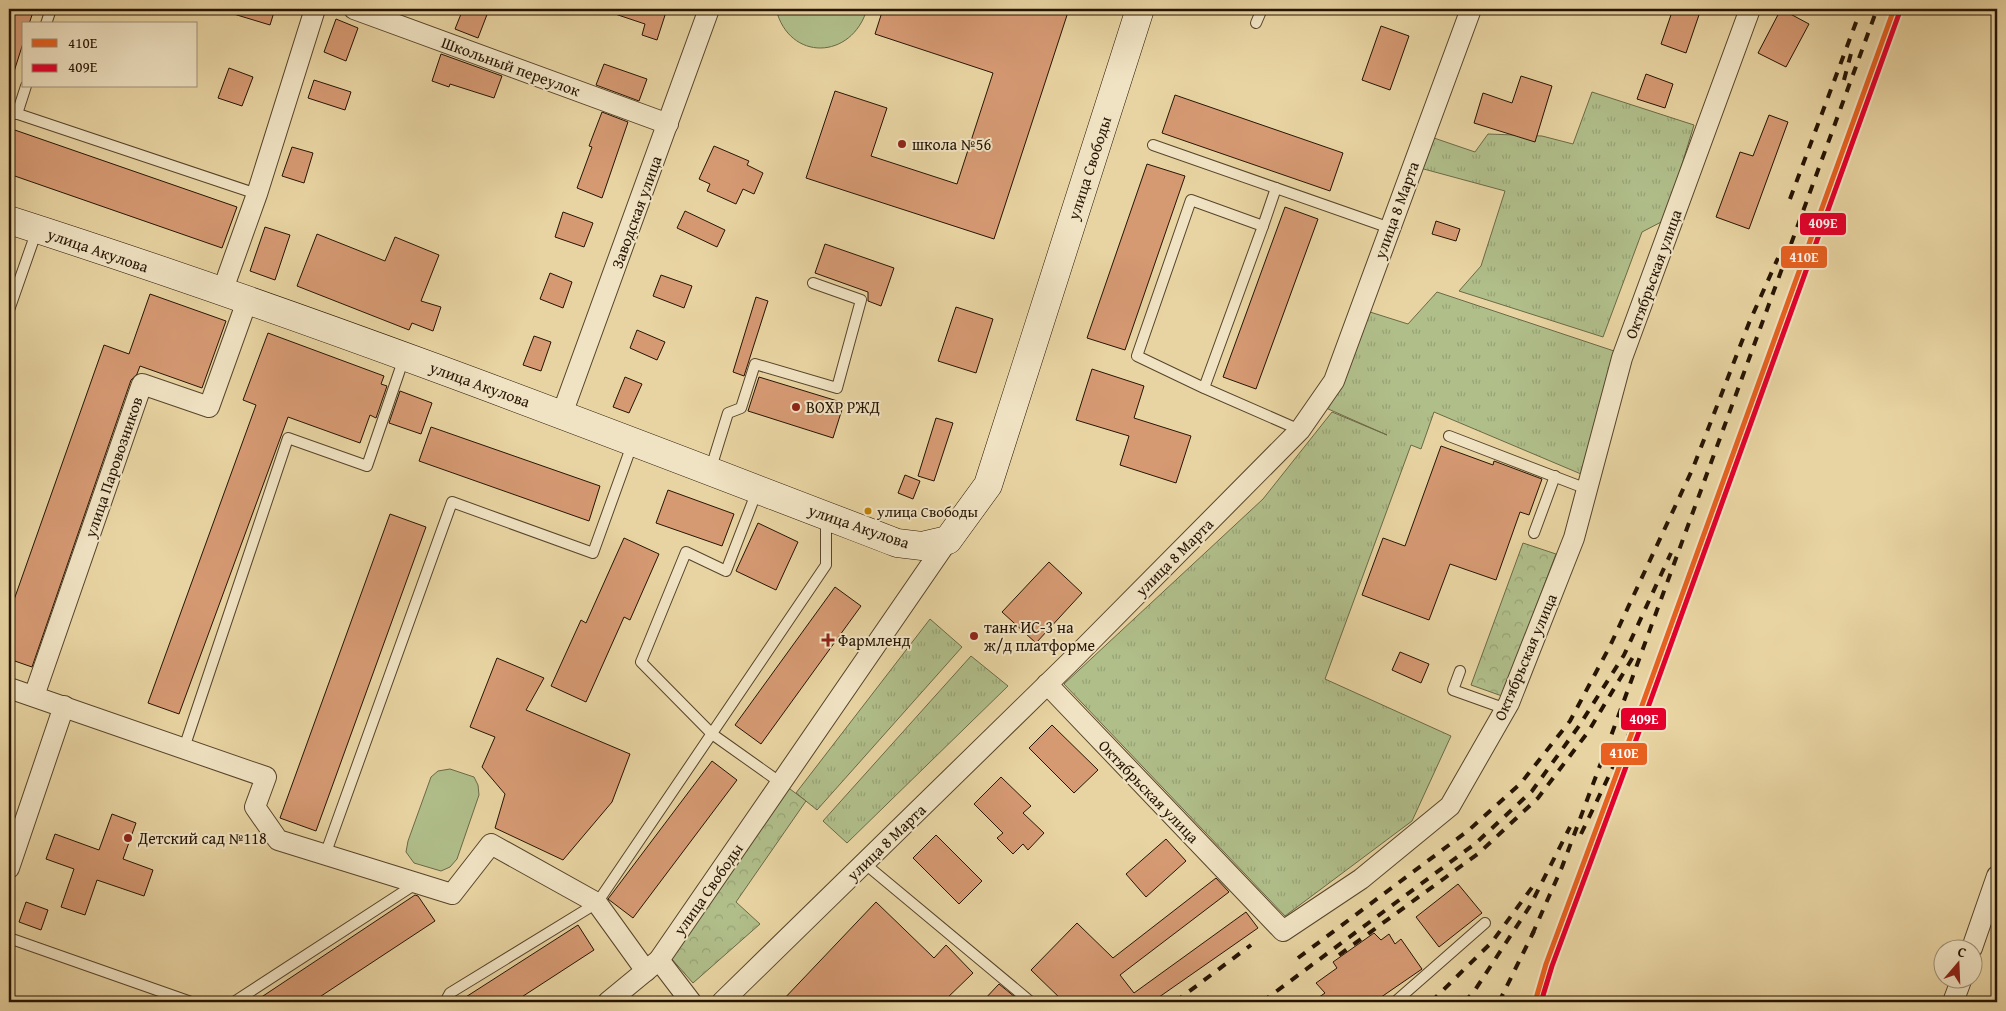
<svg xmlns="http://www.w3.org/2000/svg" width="2006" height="1011" viewBox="0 0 2006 1011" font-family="'Gentium Book Plus',serif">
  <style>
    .grass { fill: url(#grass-tufts); stroke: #6b6946 }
    .forest { fill: url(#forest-crowns); stroke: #6b6946 }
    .pitch { fill: #b0be8a; stroke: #6b6946 }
    .building { fill: #d69a73; stroke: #261403 }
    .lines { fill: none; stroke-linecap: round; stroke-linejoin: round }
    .lane-casing { stroke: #56442b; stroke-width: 12 }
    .street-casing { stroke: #56442b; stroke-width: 22 }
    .secondary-casing { stroke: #261403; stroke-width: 29 }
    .lane { stroke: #f0e3c3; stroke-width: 10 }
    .street { stroke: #f0e3c3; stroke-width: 20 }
    .secondary { stroke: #f0e3c3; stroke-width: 28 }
    .rail { stroke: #261403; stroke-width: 4; stroke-dasharray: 9 9; stroke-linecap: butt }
    .rail-1-casing { stroke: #f0e3c3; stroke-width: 9 }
    .rail-2-casing { stroke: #f0e3c3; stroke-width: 9 }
    .rail-1 { stroke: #e86120; stroke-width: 5 }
    .rail-2 { stroke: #e4002b; stroke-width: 5 }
    .poi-dot { fill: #8f2418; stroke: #f0e3c3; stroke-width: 2 }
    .bus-dot { fill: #c38201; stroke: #f0e3c3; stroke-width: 2 }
    .labels { text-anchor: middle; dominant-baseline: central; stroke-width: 4; stroke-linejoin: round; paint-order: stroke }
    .bus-label { font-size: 15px; fill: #261403; stroke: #f0e3c3; text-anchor: start }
    .street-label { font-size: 16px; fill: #261403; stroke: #f0e3c3 }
    .poi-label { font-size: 16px; fill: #261403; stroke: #f0e3c3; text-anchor: start }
    .line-badge { stroke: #f0e3c3; stroke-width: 2 }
    .badge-label { font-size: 14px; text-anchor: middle; font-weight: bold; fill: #fff }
  </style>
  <defs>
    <pattern id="grass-tufts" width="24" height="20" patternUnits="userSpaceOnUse" patternTransform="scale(1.25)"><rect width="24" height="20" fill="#b0be8a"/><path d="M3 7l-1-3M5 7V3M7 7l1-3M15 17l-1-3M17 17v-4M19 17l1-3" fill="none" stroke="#97a275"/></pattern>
    <pattern id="forest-crowns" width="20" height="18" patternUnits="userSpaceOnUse" patternTransform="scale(1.25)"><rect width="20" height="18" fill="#b0be8a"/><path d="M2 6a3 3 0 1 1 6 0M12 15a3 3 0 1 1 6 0" fill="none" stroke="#97a275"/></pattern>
  </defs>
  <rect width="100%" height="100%" fill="#e8d4a2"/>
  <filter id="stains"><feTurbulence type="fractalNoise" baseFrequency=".004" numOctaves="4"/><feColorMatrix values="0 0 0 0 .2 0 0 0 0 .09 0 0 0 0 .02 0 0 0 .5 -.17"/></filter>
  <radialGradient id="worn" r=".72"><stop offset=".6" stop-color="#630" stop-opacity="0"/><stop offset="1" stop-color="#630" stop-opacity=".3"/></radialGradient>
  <!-- grass -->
  <g class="grass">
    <polygon points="1592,92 1694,125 1665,220 1642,232 1603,337 1459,291 1481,266 1505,191 1420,168 1431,137 1475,152 1488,134 1542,136 1573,144"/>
    <polygon points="1437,292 1614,351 1581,474 1434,412 1421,449 1411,445 1325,679 1451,736 1412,821 1285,916 1064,684 1263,499 1332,412 1387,435 1326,408 1370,312 1408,324"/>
    <polygon points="930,619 962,647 817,810 796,793"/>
    <polygon points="971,656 1008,686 847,843 823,821"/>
  </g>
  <!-- forest -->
  <g class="forest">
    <polygon points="1523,543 1556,554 1502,696 1471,685"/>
    <polygon points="786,786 806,801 736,902 760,924 693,983 670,957"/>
  </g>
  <!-- pitch -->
  <g class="pitch">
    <path d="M776 9H867C852 60 789 62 776 9Z"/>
    <polygon points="450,769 474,777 478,785 479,795 457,859 450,867 441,871 414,863 406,852 408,841 431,777 438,771"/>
  </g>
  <!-- building -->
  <g class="building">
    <polygon points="9,9 34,9 29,24 24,24 24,40 12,78 9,78"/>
    <polygon points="227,9 275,9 270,25 227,12"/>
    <polygon points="463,9 479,9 488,12 478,38 455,29"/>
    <polygon points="607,9 667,9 657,40 642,35 645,24 606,11"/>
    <polygon points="883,9 999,9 1014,14 1016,9 1069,9 994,239 806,178 835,91 887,108 871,156 957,184 993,73 875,34"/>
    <polygon points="1673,9 1701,9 1686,53 1661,44"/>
    <polygon points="1781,9 1809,24 1786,67 1758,53"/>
    <polygon points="336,19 358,28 346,61 324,52"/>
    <polygon points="1381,26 1409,36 1390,90 1362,80"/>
    <polygon points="441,54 502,76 494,98 450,84 449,87 432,81"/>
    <polygon points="604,64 647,79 639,101 596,85"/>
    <polygon points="229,68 253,77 242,106 218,98"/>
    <polygon points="1646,74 1673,84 1665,108 1637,99"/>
    <polygon points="1521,76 1552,86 1535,142 1474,123 1483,93 1512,103"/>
    <polygon points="314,80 351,92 345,110 308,98"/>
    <polygon points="1175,95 1343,153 1330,191 1162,133"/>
    <polygon points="602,112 628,122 602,198 577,188 592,147 589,146"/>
    <polygon points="1769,115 1788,122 1749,229 1716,217 1740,152 1753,156"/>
    <polygon points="9,128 237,207 222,248 9,174"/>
    <polygon points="714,146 749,161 747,165 763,173 754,194 743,189 736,204 707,191 710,184 699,179"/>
    <polygon points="292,147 313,153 304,183 282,176"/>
    <polygon points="1147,164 1185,176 1125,350 1087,338"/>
    <polygon points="1285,207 1318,219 1256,389 1223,377"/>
    <polygon points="685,211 725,230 717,247 677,228"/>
    <polygon points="563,212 593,223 584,247 555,237"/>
    <polygon points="1436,221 1460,229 1456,241 1432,234"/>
    <polygon points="265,227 290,235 275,280 250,271"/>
    <polygon points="317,234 385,261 395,237 439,255 421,301 441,307 433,331 412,323 409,330 297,286"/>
    <polygon points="825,244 894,268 881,306 868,301 868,292 815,273"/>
    <polygon points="550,273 572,282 563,308 540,299"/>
    <polygon points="661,275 692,286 684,308 653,296"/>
    <polygon points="150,294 226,321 202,388 140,366 137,374 131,380 32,667 9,659 9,614 104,345 129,354"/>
    <polygon points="756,297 768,301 744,376 733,372"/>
    <polygon points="956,307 993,319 976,373 938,361"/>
    <polygon points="637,330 665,342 657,360 630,348"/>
    <polygon points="268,333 384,376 381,384 387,386 376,418 370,415 360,443 288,417 179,714 148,703 256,405 243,400"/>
    <polygon points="534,336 551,342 541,371 523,365"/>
    <polygon points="1092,369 1144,386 1134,418 1191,436 1176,483 1120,465 1129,436 1076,420"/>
    <polygon points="625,377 642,384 629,413 613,407"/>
    <polygon points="759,377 844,403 833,438 748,411"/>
    <polygon points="400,391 432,403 421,434 389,423"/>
    <polygon points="936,418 953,423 934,481 918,476"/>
    <polygon points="431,427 600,486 589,521 419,461"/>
    <polygon points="1441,446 1493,465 1494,461 1542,479 1529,515 1520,512 1496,580 1450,564 1429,620 1362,595 1383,538 1405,546"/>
    <polygon points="905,475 920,481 913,499 898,493"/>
    <polygon points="668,490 734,514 722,546 656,523"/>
    <polygon points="390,514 426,527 316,831 280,818"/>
    <polygon points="758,523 798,542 776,590 736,571"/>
    <polygon points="624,538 659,554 630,620 624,617 586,702 551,686 581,620 586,623"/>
    <polygon points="1049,562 1082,593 1036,643 1002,612"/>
    <polygon points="835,587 861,606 761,744 735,725"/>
    <polygon points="1400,652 1429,664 1421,683 1392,670"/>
    <polygon points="497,658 544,678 526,710 630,754 612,802 563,860 495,828 505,794 482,767 495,737 470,727"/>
    <polygon points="1052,725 1098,770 1074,793 1029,748"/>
    <polygon points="712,761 737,780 633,918 608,899"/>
    <polygon points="1001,777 1031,806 1023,813 1044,833 1028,850 1023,844 1013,854 997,838 1003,833 974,804"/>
    <polygon points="112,814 136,823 123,859 153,870 144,896 97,880 85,915 61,907 74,869 46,859 55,834 99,850"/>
    <polygon points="936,835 982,881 959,904 913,858"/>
    <polygon points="1166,839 1186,861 1146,897 1126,874"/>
    <polygon points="1216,878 1229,892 1120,975 1134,993 1246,912 1258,928 1152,1002 1064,1002 1031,970 1077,923 1113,958"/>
    <polygon points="1458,884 1482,913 1439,947 1416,917"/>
    <polygon points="415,895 418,896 435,921 312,1002 254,1002"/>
    <polygon points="26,902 48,910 41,930 19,922"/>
    <polygon points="876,902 934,958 946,945 973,973 943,1002 781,1002"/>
    <polygon points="578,925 594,950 514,1002 458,1002"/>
    <polygon points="1374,933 1381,940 1389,934 1395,944 1401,939 1422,969 1374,1002 1312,1002 1325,993 1316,983 1337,968 1333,962"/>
    <polygon points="999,984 1021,1002 982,1002"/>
  </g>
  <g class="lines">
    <!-- lane casing -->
    <g class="lane-casing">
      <g id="lane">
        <polyline points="1256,23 1262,9"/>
        <polyline points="46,24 51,9"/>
        <polyline points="9,111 257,194"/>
        <polyline points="17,114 26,86"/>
        <polyline points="1153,145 1390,228"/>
        <polyline points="1263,226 1276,188"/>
        <polyline points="9,310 37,230"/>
        <polyline points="1204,388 1263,226 1191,200 1137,356 1204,388 1300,430"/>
        <polyline points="1449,436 1587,489"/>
        <polyline points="710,471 728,413 741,408 755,364 837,388 861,300 813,283"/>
        <polyline points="757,491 726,571 686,552 641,662 712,734 781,783"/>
        <polyline points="1534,533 1555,476"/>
        <polyline points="1460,671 1453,690 1506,709"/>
        <polyline points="184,748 288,438 367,466 404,358"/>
        <polyline points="325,855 452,502 593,553 633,442"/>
        <polyline points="864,863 1031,1002"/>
        <polyline points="9,938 191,1002"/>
        <polyline points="234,1002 417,883"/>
        <polyline points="445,1002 450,993 597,903 826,565 826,518"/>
        <polyline points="1395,1002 1485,923"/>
      </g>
    </g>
    <!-- street casing -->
    <g class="street-casing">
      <g id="street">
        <polyline points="354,9 668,124"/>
        <polyline points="222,292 257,194 315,9"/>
        <polyline points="562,414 709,9"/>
        <polyline points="1047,684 1283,931 1361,879 1450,806 1509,703 1574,538 1622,358 1750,9"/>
        <polyline points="9,688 266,777 255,807 278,840 452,894 491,844 597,903 646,971"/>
        <polyline points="34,696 142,384 209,407 247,301"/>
        <polyline points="9,868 64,706"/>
        <polyline points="1972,948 1997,876"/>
        <polyline points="659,960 691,1002"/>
        <polyline points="608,1002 659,960 948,540"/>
        <polyline points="722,1002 1069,663 1300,430 1334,381 1471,9"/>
        <polyline points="1953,1002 1962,978"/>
      </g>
    </g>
    <!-- secondary casing -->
    <g class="secondary-casing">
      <path id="secondary" d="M9 220C309 316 603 430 897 543L922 546 948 540 988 485 1140 9"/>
    </g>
    <!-- lane -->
    <use href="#lane" class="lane"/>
    <!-- street -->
    <use href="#street" class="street"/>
    <!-- secondary -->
    <use href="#secondary" class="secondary"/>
    <!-- rail -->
    <g class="rail">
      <polyline points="1844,80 1853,46"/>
      <polyline points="1790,199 1861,9"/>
      <polyline points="1581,834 1640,711"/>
      <polyline points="1532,935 1562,867 1611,736 1877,9"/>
      <polyline points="1339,955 1479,853 1538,798 1588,732 1636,652"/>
      <polyline points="1298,958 1469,830 1521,783 1570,721 1610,646 1693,468 1749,323 1778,258"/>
      <polyline points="1175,1002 1251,945"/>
      <polyline points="1262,1002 1476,843 1532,791 1579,726 1624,655 1671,553"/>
      <polyline points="1431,1002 1492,942 1536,882"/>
      <polyline points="1464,1002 1473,993 1530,906 1570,827"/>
      <polyline points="1499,1002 1534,931"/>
    </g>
    <!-- rail-1 casing -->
    <g class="rail-1-casing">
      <polyline id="rail-1" points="1535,1002 1546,964 1640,711 1894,9"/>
    </g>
    <!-- rail-2 casing -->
    <g class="rail-2-casing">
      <polyline id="rail-2" points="1541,1002 1552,966 1646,713 1900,11"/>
    </g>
    <!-- rail-1 -->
    <use href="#rail-1" class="rail-1"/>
    <!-- rail-2 -->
    <use href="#rail-2" class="rail-2"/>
  </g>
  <!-- markers -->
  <g class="poi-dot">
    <circle cx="902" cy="144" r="5"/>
    <circle cx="796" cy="407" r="5"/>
    <circle cx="974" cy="636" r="5"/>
    <path d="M825.5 632.5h5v5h5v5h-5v5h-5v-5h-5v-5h5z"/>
    <circle cx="128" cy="838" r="5"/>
  </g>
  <circle class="bus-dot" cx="868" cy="511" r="4.5"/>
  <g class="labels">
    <!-- bus labels -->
    <g class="bus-label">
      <text x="877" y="511">улица Свободы</text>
    </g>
    <!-- street labels -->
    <g class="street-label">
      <text transform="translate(511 66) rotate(20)">Школьный переулок</text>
      <text transform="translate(1089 168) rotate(-72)">улица Свободы</text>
      <text transform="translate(1396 210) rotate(-70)">улица 8 Марта</text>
      <text transform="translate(636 212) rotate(-70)">Заводская улица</text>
      <text transform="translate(98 250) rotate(19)">улица Акулова</text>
      <text transform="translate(1653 274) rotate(-70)">Октябрьская улица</text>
      <text transform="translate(480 384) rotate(20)">улица Акулова</text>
      <text transform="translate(113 467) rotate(-71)">улица Паровозников</text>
      <text transform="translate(859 526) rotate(19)">улица Акулова</text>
      <text transform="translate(1174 557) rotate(-45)">улица 8 Марта</text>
      <text transform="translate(1525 657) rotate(-67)">Октябрьская улица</text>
      <text transform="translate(1149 791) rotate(46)">Октябрьская улица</text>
      <text transform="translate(886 842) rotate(-44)">улица 8 Марта</text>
      <text transform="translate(708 889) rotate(-55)">улица Свободы</text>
    </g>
    <!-- poi labels -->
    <g class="poi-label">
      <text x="912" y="144">школа №56</text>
      <text x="806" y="407">ВОХР РЖД</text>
      <text x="984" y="627">танк ИС-3 на<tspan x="984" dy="18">ж/д платформе</tspan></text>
      <text x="838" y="640">Фармленд</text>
      <text x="138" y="838">Детский сад №118</text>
    </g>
  </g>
  <g class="line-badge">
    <rect x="1799" y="212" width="48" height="24" rx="5" fill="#e4002b"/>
    <rect x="1780" y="245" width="48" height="24" rx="5" fill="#e86120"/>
    <rect x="1620" y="707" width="47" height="24" rx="5" fill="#e4002b"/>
    <rect x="1600" y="742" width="48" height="24" rx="5" fill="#e86120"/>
  </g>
  <g class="badge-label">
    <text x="1823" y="228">409E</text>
    <text x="1804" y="262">410E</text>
    <text x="1644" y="724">409E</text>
    <text x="1624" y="758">410E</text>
  </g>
  <!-- margin -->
  <rect width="2006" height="1011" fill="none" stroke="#e8d4a2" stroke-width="30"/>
  <rect x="10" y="10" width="1986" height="991" fill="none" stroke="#261403" stroke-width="2.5"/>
  <rect x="15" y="15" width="1976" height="981" fill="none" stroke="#261403"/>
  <!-- legend -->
  <rect x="22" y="22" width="175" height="65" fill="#f0e3c3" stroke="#9f9076"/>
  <rect x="32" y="39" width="25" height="8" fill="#e86120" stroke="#9f9076"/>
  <text x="68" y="48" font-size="15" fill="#261403">410E</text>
  <rect x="32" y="64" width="25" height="8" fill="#e4002b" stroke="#9f9076"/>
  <text x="68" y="72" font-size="15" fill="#261403">409E</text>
  <!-- north arrow -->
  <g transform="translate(1958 964) rotate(19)"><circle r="24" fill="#f0e3c3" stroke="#9f9076"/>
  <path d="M0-4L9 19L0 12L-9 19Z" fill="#8f2418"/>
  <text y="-8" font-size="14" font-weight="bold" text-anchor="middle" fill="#261403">С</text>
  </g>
  <rect width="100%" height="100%" filter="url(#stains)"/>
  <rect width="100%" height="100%" fill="url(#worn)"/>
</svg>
